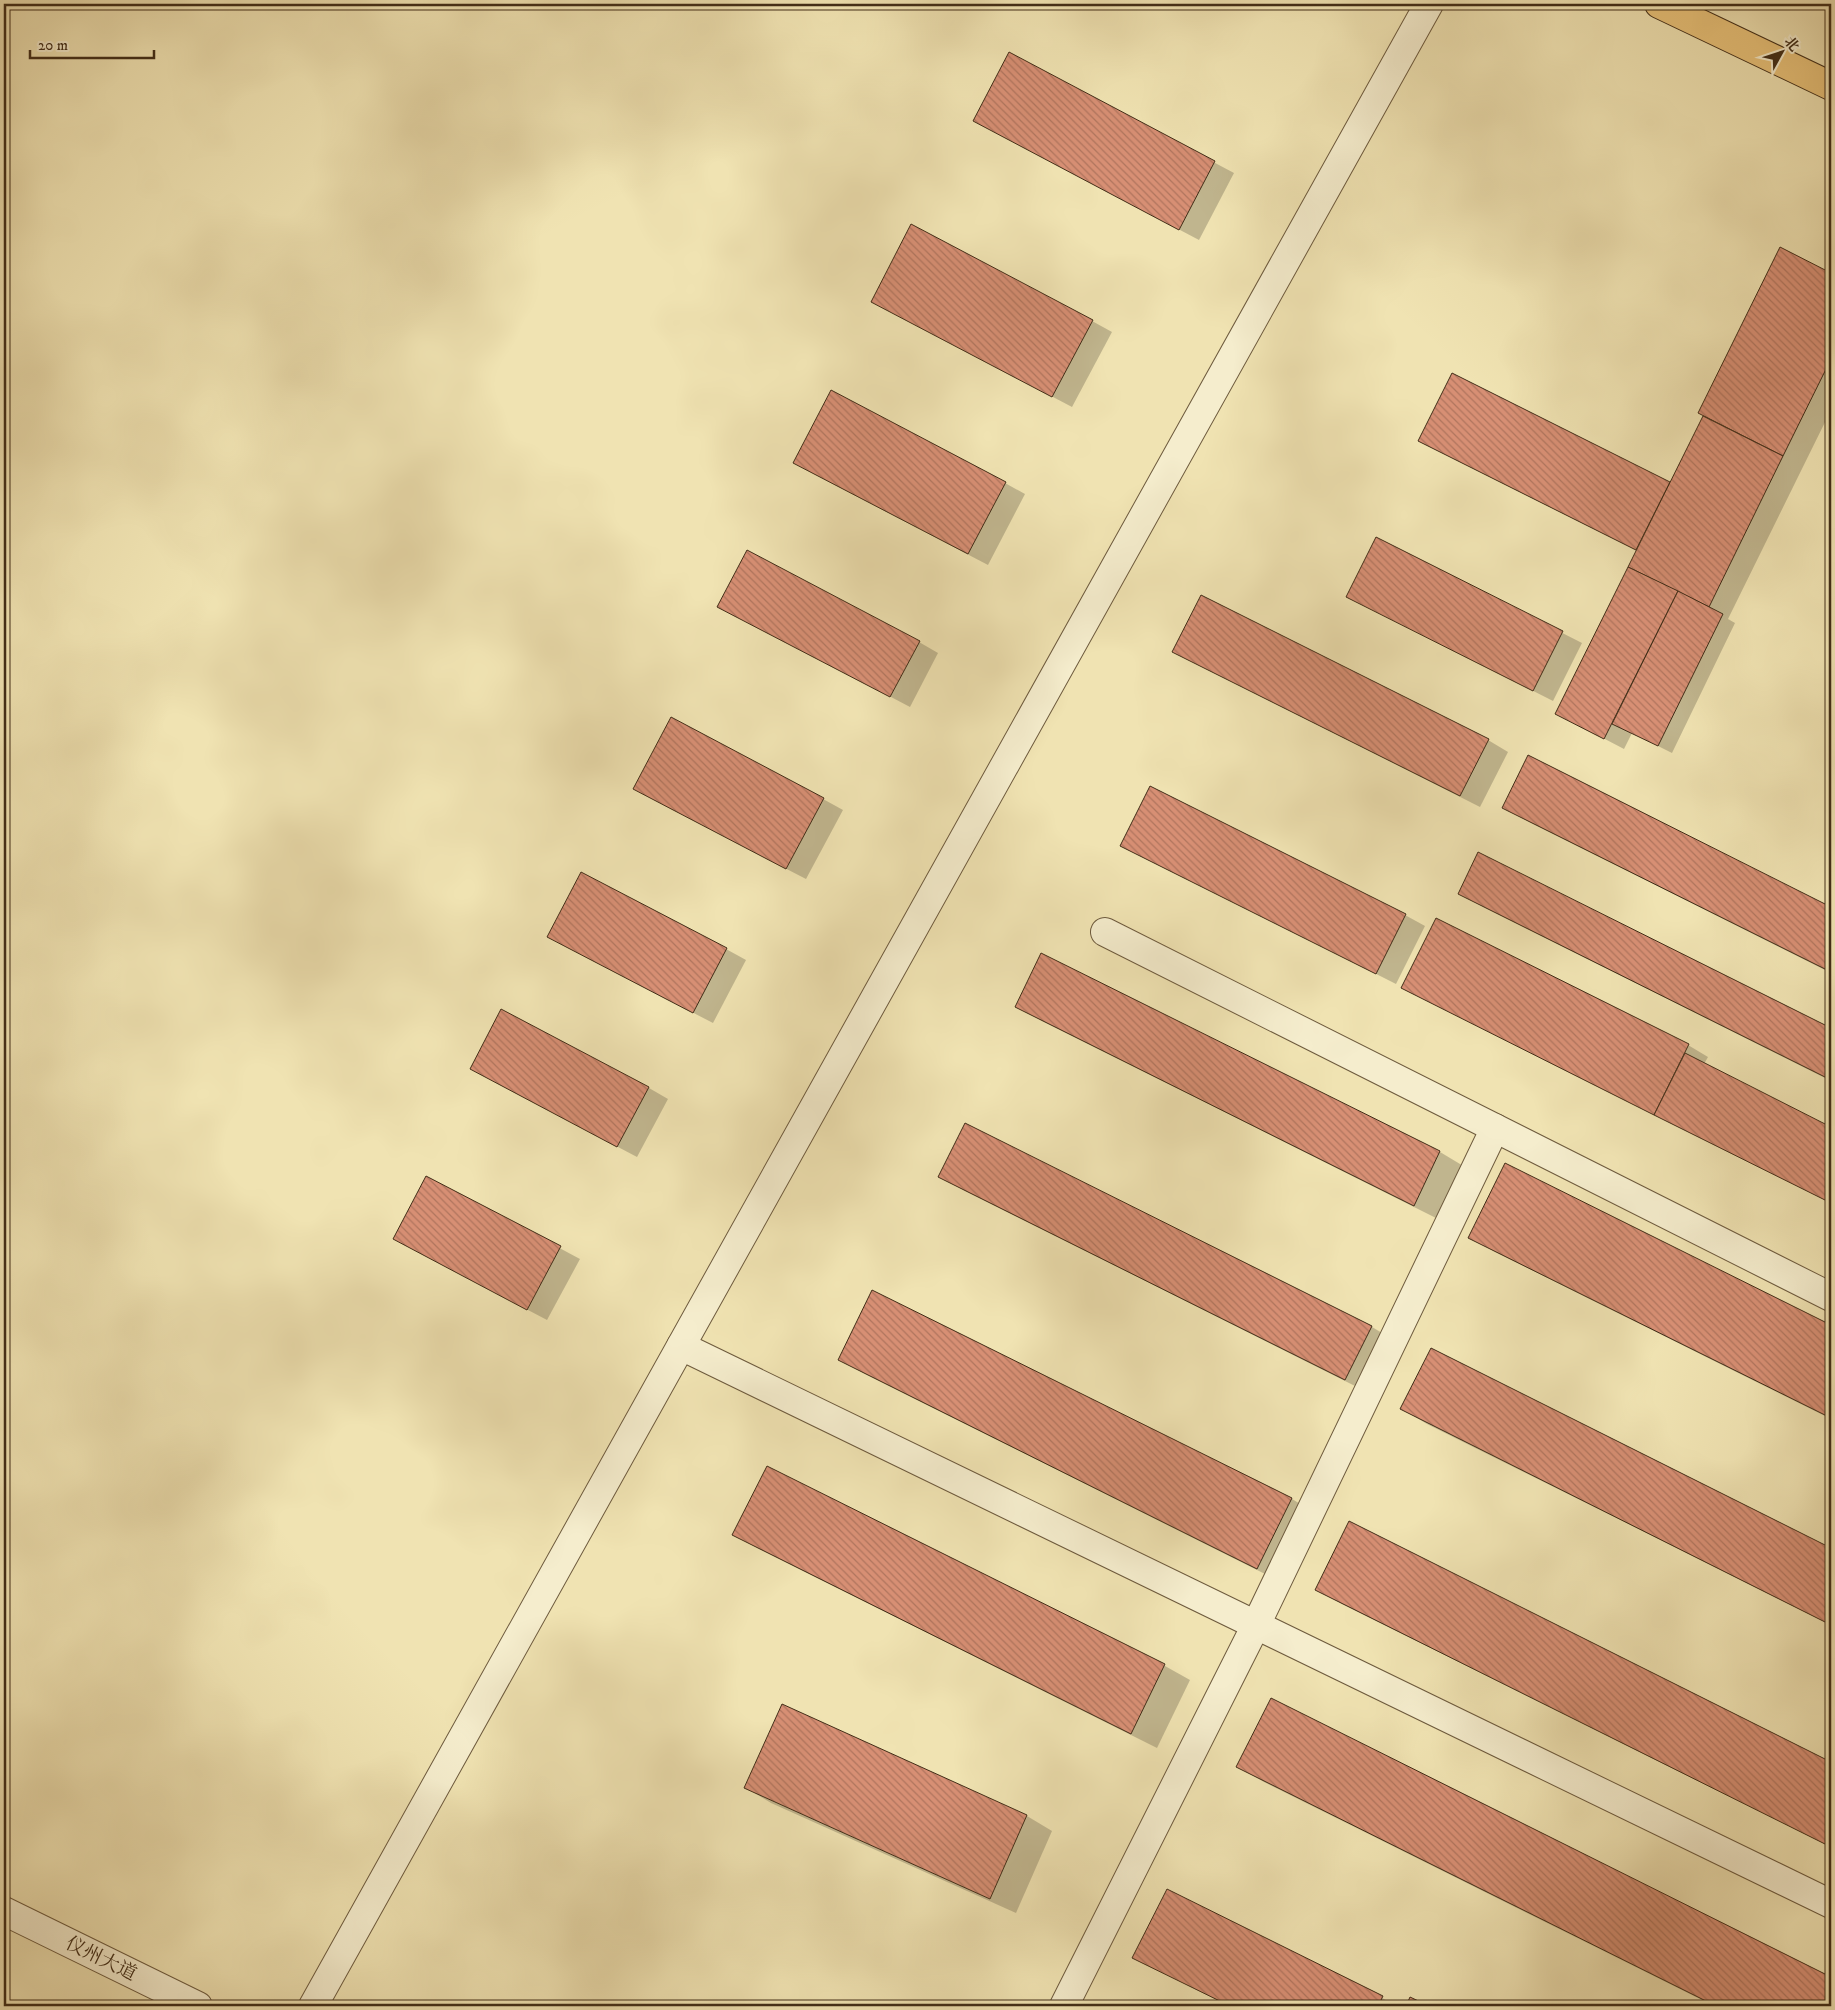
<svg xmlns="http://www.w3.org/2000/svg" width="1835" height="2010" viewBox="0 0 1835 2010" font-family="'IM FELL DW Pica','Noto Serif SC',serif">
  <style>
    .shadow { fill: #0003 }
    .building { fill: url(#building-back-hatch); stroke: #422e18 }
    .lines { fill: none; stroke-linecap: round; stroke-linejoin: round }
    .minor-casing { stroke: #6e5b3e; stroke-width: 30 }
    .tertiary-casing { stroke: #6e5b3e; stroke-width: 30 }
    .trunk-casing { stroke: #422e18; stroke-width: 30 }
    .minor { stroke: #f5edcd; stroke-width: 28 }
    .tertiary { stroke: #f5edcd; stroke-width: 28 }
    .trunk { stroke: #e8c279; stroke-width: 28 }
    .labels { text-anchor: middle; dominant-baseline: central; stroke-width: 4; stroke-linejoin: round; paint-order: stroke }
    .street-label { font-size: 19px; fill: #422e18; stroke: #f5edcd }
  </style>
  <defs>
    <pattern id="building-back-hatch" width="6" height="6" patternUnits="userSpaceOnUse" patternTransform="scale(1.25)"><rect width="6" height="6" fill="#d78f74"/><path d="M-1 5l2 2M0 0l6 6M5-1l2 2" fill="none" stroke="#b0755e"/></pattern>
  </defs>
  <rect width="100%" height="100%" fill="#f0e3b2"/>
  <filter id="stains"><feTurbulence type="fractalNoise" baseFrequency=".004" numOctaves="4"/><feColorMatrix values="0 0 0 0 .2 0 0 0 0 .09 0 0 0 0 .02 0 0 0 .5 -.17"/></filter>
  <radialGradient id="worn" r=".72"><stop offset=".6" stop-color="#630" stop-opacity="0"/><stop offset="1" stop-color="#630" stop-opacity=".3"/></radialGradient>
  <!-- shadow -->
  <g class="shadow">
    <polygon points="1010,54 1234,173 1199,240 994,132"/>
    <polygon points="1780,249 1831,274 1831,410 1728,619 1735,623 1672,753 1632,733 1624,749 1557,714 1637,551 1419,441 1452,374 1671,483 1704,415"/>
    <polygon points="892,312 1092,321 1112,332 1072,407"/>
    <polygon points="814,474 1005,483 1025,494 988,565"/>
    <polygon points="1377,539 1582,643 1553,701 1348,597"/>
    <polygon points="739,617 919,642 938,653 910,707"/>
    <polygon points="1174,652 1488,740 1508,752 1480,807"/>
    <polygon points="1529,757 1831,908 1831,973 1529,822 1504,807"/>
    <polygon points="823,799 843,810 806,879 654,800"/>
    <polygon points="1121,845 1405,915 1425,926 1396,984"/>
    <polygon points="1479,854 1831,1030 1831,1081 1485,908 1459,893"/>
    <polygon points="1437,919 1688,1045 1708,1057 1704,1064 1831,1128 1831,1203 1403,988"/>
    <polygon points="568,948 726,949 746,960 713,1023"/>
    <polygon points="1042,954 1440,1152 1465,1167 1440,1220 1042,1021 1016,1006"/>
    <polygon points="491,1080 649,1088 668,1099 637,1157"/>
    <polygon points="1506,1164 1831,1326 1831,1419 1495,1252 1470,1237"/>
    <polygon points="427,1177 580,1259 547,1320 414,1250"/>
    <polygon points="940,1177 1372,1327 1397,1342 1371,1394 965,1191"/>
    <polygon points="873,1291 1292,1499 1317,1514 1283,1583 865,1374 840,1359"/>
    <polygon points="1431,1350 1831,1549 1831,1625 1427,1424 1402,1409"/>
    <polygon points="767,1467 1165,1666 1190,1680 1157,1748 759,1549 734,1535"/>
    <polygon points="1350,1523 1831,1763 1831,1847 1342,1604 1317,1589"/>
    <polygon points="1271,1700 1831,1978 1831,2006 1714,2006 1264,1782 1238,1767"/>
    <polygon points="782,1706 1027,1816 1052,1831 1016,1913 771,1803 746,1788"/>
    <polygon points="1134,1958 1382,1998 1397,2006 1229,2006"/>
  </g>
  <!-- building -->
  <g class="building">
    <polygon points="1009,52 1215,161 1179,230 973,121"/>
    <polygon points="911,224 1093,320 1052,397 871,302"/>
    <polygon points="1780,247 1831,273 1831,359 1783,456 1698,413"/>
    <polygon points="1452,373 1670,482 1636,550 1418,441"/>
    <polygon points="831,390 1006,482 968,554 793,463"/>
    <polygon points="1703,416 1783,456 1709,607 1628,567"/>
    <polygon points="1376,537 1563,631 1533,691 1346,597"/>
    <polygon points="747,550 920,641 890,697 717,607"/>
    <polygon points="1628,567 1678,591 1604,739 1555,714"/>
    <polygon points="1678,591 1723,614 1658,746 1612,724"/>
    <polygon points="1201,595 1489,739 1460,796 1172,652"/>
    <polygon points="671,717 824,798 786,869 633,789"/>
    <polygon points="1528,755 1831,907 1831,972 1502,808"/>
    <polygon points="1150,786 1406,914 1376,974 1120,846"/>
    <polygon points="1478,852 1831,1028 1831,1080 1458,894"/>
    <polygon points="581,872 727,948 693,1013 547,937"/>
    <polygon points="1436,918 1689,1044 1654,1115 1401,988"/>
    <polygon points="1041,953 1440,1151 1414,1206 1015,1007"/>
    <polygon points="501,1009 649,1087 617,1147 470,1069"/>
    <polygon points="1685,1053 1831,1127 1831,1203 1654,1115"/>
    <polygon points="965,1123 1372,1326 1345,1380 938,1177"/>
    <polygon points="1505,1163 1831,1325 1831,1418 1468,1238"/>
    <polygon points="426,1176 561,1246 527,1310 393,1239"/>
    <polygon points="872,1290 1292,1498 1257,1569 838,1360"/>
    <polygon points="1431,1348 1831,1548 1831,1625 1400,1409"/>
    <polygon points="767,1466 1165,1664 1131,1734 732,1535"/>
    <polygon points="1349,1521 1831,1762 1831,1847 1315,1590"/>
    <polygon points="1271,1698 1831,1977 1831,2006 1716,2006 1236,1767"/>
    <polygon points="782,1704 1027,1815 990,1899 744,1788"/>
    <polygon points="1167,1889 1383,1996 1378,2006 1230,2006 1132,1958"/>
    <polygon points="1410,1997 1429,2006 1406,2006"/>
  </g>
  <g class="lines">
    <!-- minor casing -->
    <g class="minor-casing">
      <g id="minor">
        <polyline points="1105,932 1831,1297"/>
        <polyline points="681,1346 1831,1904"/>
        <polyline points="313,2006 1429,4"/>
        <polyline points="1064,2006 1256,1625 1495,1128"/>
      </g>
    </g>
    <!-- tertiary casing -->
    <g class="tertiary-casing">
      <polyline id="tertiary" points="4,1911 198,2006"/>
    </g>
    <!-- trunk casing -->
    <g class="trunk-casing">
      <polyline id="trunk" points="1659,4 1831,86"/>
    </g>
    <!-- minor -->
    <use href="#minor" class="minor"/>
    <!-- tertiary -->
    <use href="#tertiary" class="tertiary"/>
    <!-- trunk -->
    <use href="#trunk" class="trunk"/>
  </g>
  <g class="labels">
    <!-- street labels -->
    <g class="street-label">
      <text transform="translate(101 1959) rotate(26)">仪州大道</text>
    </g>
  </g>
  <!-- margin -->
  <rect width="1835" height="2010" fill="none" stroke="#f0e3b2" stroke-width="20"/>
  <rect x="5" y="5" width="1825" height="2000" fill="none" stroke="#422e18" stroke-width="2.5"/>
  <rect x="10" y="10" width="1815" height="1990" fill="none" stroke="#422e18"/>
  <!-- north arrow -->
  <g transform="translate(1782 52) rotate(50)" stroke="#f5edcd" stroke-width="4" paint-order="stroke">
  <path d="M0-4L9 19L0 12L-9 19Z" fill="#422e18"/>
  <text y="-8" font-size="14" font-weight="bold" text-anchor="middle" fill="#422e18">北</text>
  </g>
  <!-- scale -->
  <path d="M30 50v8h124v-8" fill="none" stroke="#422e18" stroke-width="2.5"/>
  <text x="38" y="50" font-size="15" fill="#422e18" stroke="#f5edcd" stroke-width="4" paint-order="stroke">20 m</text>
  <rect width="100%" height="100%" filter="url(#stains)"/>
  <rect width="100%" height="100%" fill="url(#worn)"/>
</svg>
